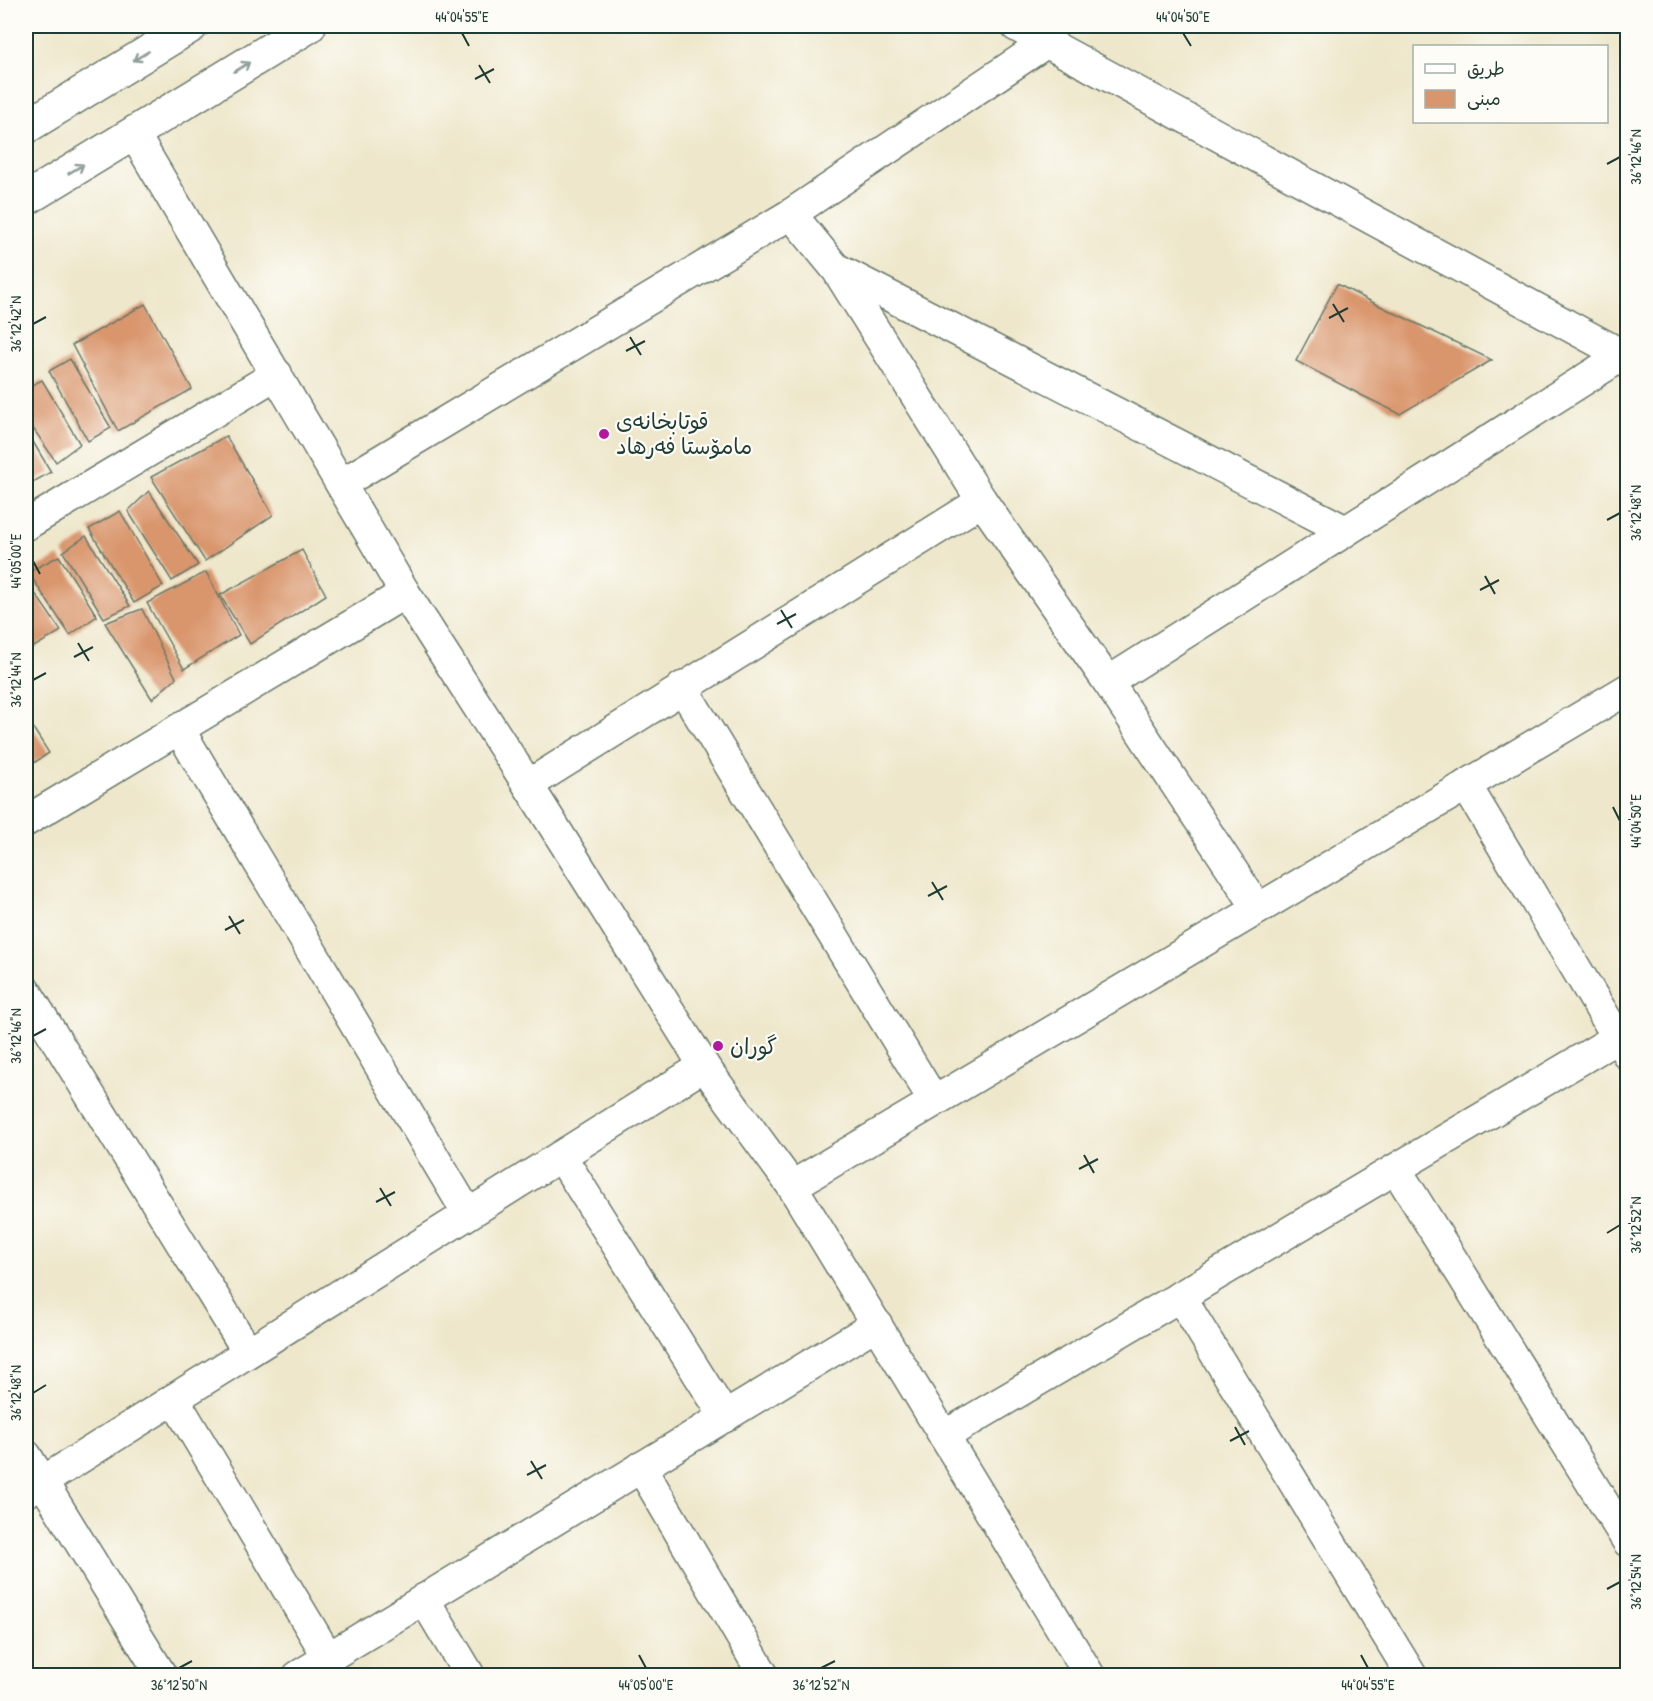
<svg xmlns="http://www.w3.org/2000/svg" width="1653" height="1701" viewBox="0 0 1653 1701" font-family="'Patrick Hand','Playpen Sans Arabic',sans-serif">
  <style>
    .building { fill: #d9956c }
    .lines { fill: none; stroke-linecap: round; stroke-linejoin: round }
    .street-casing { stroke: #677869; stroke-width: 33 }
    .secondary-casing { stroke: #677869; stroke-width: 36 }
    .street { stroke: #fff; stroke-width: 30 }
    .secondary { stroke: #fff; stroke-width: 33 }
    .oneway { stroke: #8f9e9a }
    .ticks { fill: none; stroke: #1f3d34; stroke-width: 2 }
    .poi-dot { fill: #b5179e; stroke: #fdfcf7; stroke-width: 2 }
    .labels { text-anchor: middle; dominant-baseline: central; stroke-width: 4.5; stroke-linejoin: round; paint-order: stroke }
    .poi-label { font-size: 22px; fill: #1f3d34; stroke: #fdfcf7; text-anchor: start }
    .neatline { fill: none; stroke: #1f3d34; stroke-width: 2 }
    .ticks-label { font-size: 15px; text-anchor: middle; fill: #1f3d34 }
  </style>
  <rect width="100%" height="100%" fill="#fdfcf7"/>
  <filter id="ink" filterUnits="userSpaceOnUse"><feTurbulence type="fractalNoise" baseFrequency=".0167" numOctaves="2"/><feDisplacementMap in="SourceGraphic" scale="12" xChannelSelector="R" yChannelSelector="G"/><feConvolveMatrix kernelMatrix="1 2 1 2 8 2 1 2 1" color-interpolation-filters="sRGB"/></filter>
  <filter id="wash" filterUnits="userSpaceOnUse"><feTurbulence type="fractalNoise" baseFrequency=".008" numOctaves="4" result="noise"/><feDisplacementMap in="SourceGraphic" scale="24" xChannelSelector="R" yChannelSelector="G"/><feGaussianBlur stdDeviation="1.35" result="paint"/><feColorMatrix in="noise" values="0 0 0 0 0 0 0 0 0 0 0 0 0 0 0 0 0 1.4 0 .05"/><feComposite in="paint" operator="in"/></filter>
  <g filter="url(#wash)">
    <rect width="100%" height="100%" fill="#eee7cb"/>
    <g id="blocks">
      <!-- building -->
      <g class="building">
        <polygon points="1337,284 1372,302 1492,360 1400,414 1363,396 1296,361"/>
        <polygon points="145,304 192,389 118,431 72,345"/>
        <polygon points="70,359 111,428 88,441 49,371"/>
        <polygon points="42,380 80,444 56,462 26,418 26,388"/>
        <polygon points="26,430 51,472 26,486"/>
        <polygon points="226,436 273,515 205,561 151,477"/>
        <polygon points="149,491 198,565 172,581 128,511"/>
        <polygon points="120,511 163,586 134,603 89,529"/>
        <polygon points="86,536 130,606 104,618 63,552"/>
        <polygon points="302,550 326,595 250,644 220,595"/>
        <polygon points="59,556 97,616 70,635 28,572"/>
        <polygon points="206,572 239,635 184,669 147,603"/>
        <polygon points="26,580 61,631 34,647 26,634"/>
        <polygon points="142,609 176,678 152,699 105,623"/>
        <polygon points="26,717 49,753 26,768"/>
      </g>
    </g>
  </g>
  <g filter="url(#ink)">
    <use href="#blocks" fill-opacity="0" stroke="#677869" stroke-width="1.5"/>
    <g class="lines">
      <!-- street casing -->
      <g class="street-casing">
        <g id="street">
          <polyline points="1016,26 1628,358"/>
          <polyline points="134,134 405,593 528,785 704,1066 792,1186 1090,1676"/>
          <polyline points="791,214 837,270 982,501 1108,682 1258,909"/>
          <polyline points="839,270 1346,531"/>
          <polyline points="341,484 791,214 1047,42"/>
          <polyline points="26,525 277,374"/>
          <polyline points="1108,682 1623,355"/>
          <polyline points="682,687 934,1101"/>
          <polyline points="179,729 468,1214"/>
          <polyline points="528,785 982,501"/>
          <polyline points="1466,785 1628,1055"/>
          <polyline points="26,821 405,593"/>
          <polyline points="26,991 248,1352"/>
          <polyline points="561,1156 725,1417"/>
          <polyline points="1396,1169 1628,1542"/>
          <polyline points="792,1186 1628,689"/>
          <polyline points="1180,1296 1412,1676"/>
          <polyline points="174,1399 328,1657"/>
          <polyline points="944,1436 1617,1038"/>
          <polyline points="26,1455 162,1676"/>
          <polyline points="641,1467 764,1676"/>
          <polyline points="26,1492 704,1066"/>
          <polyline points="424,1599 470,1676"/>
          <polyline points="298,1676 877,1324"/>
        </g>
      </g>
      <!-- secondary casing -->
      <g class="secondary-casing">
        <g id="secondary">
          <polyline points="26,127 191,26"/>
          <polyline points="26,199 309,26"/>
        </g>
      </g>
      <!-- street -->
      <use href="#street" class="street"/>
      <!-- secondary -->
      <use href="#secondary" class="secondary"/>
    </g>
    <!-- one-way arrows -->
    <defs><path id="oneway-shaft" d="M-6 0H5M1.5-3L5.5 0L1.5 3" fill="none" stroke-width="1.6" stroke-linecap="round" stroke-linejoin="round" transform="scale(1.5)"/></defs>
    <g class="oneway">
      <use href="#oneway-shaft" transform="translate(141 56) rotate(149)"/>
      <use href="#oneway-shaft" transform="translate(242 67) rotate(-32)"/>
      <use href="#oneway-shaft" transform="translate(76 169) rotate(-31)"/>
    </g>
  </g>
  <!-- ticks -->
  <path class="ticks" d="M462 33 469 46M1183 33 1191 46M479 65 490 83M475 79 494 69M1607 164 1620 157M1333 304 1344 322M1329 318 1348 308M33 324 46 317M630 337 641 355M626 351 645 341M1607 520 1620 513M33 561 40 574M1485 576 1495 594M1480 590 1499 580M781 610 792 628M777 624 796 614M78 643 89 661M74 657 93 647M33 680 46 673M1613 807 1620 821M932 882 943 900M928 896 947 886M229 916 240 934M225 930 244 920M33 1036 46 1029M1084 1155 1094 1173M1079 1169 1098 1159M380 1188 391 1206M376 1202 395 1192M1607 1233 1620 1225M33 1393 46 1385M1235 1427 1245 1445M1230 1441 1249 1431M531 1461 542 1479M527 1475 546 1465M1607 1589 1620 1582M639 1655 646 1668M1361 1655 1368 1668M179 1668 192 1661M821 1668 835 1661"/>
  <!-- markers -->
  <g class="poi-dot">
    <circle cx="604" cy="434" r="6"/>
    <circle cx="718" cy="1046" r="6"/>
  </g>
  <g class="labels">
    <!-- poi labels -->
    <g class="poi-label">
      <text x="616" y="421">قوتابخانەی<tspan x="616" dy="25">مامۆستا فەرهاد</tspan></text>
      <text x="730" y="1046">گوران</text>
    </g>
  </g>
  <!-- margin -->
  <rect width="1653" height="1701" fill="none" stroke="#fdfcf7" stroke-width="66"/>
  <!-- legend -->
  <rect x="1413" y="45" width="195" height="78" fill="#fdfcf7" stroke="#a4b0a9" stroke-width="1.5"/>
  <rect x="1425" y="64" width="30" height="9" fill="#ffffff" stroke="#a4b0a9" stroke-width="1.5"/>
  <text x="1467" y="75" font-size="18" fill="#1f3d34">طريق</text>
  <rect x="1425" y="90" width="30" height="18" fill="#d9956c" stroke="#a4b0a9" stroke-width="1.5"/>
  <text x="1467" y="105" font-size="18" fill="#1f3d34">مبنى</text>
  <rect x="33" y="33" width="1587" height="1635" class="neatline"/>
  <g class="ticks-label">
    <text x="462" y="22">44°04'55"E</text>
    <text x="1183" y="22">44°04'50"E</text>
    <text transform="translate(1636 157) rotate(-90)" y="5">36°12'46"N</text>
    <text transform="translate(16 324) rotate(-90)" y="5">36°12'42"N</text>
    <text transform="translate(1636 513) rotate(-90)" y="5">36°12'48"N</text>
    <text transform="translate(16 561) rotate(-90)" y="5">44°05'00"E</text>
    <text transform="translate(16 680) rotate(-90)" y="5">36°12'44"N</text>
    <text transform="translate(1636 821) rotate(-90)" y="5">44°04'50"E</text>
    <text transform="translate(16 1036) rotate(-90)" y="5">36°12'46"N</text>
    <text transform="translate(1636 1225) rotate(-90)" y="5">36°12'52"N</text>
    <text transform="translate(16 1393) rotate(-90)" y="5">36°12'48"N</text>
    <text transform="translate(1636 1582) rotate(-90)" y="5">36°12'54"N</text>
    <text x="179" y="1690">36°12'50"N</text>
    <text x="646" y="1690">44°05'00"E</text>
    <text x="821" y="1690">36°12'52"N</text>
    <text x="1368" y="1690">44°04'55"E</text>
  </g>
</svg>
